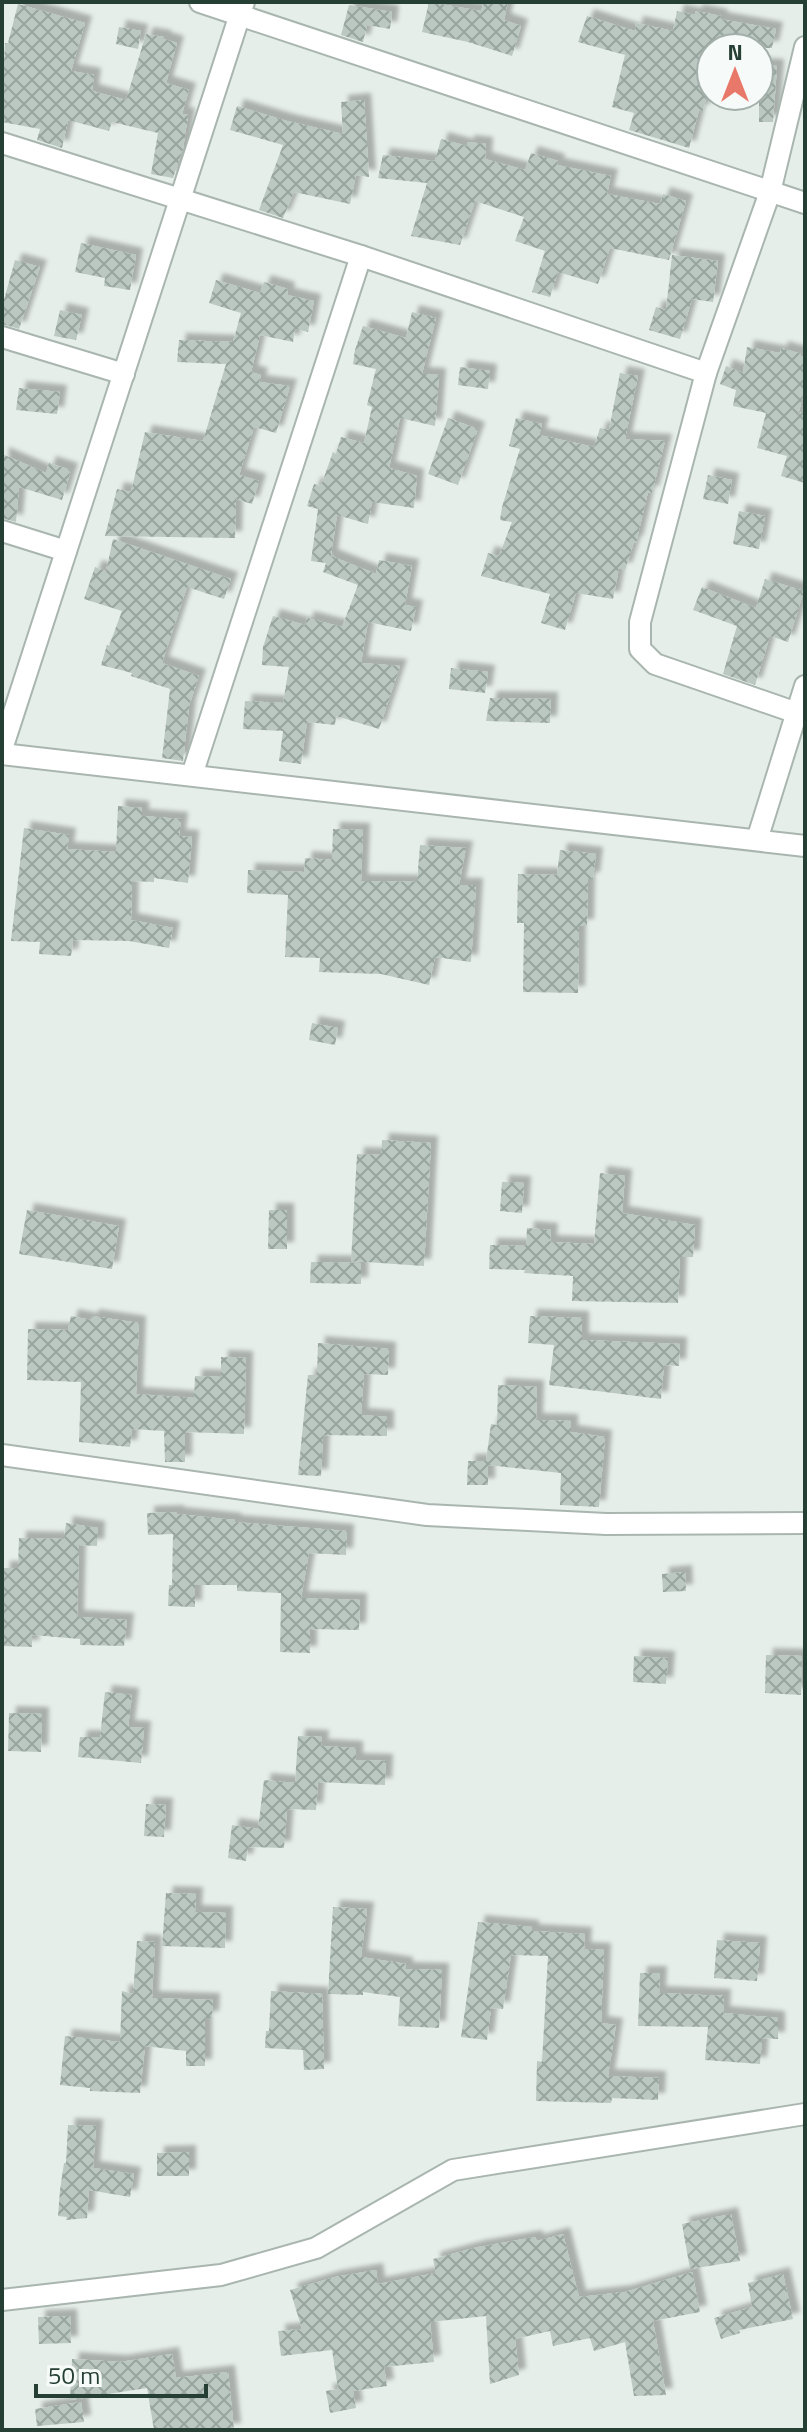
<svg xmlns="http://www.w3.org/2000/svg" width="807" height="2432" viewBox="0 0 807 2432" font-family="'Titillium Web',sans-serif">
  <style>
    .building { fill: url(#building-cross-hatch); filter: url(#shadow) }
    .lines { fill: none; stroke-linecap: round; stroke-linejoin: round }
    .minor-casing { stroke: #a9b6af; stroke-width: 24 }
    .minor { stroke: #fff; stroke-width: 20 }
  </style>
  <defs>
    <pattern id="building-cross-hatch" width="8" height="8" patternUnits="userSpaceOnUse" patternTransform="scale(2)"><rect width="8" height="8" fill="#bbc8c2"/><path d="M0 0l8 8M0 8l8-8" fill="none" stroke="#98a49e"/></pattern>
    <filter id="shadow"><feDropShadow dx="7" dy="-7" stdDeviation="2" flood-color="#0004"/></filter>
  </defs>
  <rect width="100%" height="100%" fill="#e6eee9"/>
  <!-- building -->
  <g class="building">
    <polygon points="429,2 481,11 484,2 508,2 504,20 521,26 512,56 468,42 422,32"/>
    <polygon points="18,4 85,23 71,71 94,75 92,91 126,100 146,34 164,37 164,39 177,43 166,83 189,90 182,114 188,115 183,149 173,178 151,174 158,133 112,122 109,131 68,120 62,148 37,140 40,129 2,122 2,61 4,62 5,43 8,43"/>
    <polygon points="349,5 392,12 390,29 367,25 363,42 341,35"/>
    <polygon points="677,11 695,15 696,11 721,16 720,19 776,29 772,48 711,48 711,78 703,111 699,110 689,148 629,130 634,113 612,107 625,55 578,42 587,16 635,31 636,23 673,31"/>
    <polygon points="119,27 141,31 138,49 116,44"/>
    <polygon points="759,65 777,66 773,122 759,122"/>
    <polygon points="364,100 369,177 356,175 350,204 294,192 283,218 259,210 283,145 230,130 237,106 287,121 343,134 341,102"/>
    <polygon points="441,139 467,146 467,142 486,144 485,159 525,170 531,153 558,161 557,165 611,176 607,194 660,204 663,194 686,201 669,260 610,248 598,284 558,272 550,297 532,292 545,251 515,241 524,217 475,201 460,245 411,236 427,183 378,178 383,155 435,161"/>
    <polygon points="81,243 136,255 130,290 104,286 105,278 75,272"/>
    <polygon points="672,255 718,261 713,302 692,299 680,339 649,330 656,307 666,310"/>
    <polygon points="15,260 40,267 19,329 2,324 2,307"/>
    <polygon points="216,280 260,293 264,282 288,289 287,295 314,301 308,332 295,329 293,342 260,335 251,372 261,375 259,382 290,386 276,433 254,427 239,475 259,481 252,504 236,499 235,538 105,536 117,489 131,492 145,432 203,441 226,364 177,362 179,340 233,342 241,313 209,303"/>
    <polygon points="60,310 82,315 76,340 54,336"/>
    <polygon points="412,312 436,318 422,374 439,375 435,426 400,418 389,468 417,476 414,508 372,502 368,524 337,515 331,556 376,574 379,560 412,566 405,605 416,607 411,631 368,622 361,663 400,666 379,729 336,716 335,725 307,722 301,764 279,761 283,731 243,729 245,701 283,703 289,667 262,665 263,647 273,616 305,625 307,618 342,627 358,585 323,572 326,563 311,561 318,509 307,506 314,484 321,486 333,452 336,454 341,437 364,443 372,407 367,405 376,369 353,364 355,350 363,326 406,338"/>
    <polygon points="747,347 780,353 781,348 805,355 805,388 798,415 801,412 805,413 805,483 781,476 787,456 757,448 766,413 733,406 736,390 720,384 726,366 743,373"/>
    <polygon points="460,367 490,371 488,389 458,385"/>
    <polygon points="620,373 638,376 625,439 665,441 652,493 648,492 636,543 634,542 625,570 619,568 613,599 576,593 565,630 541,623 550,594 481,576 488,553 499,556 512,522 500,520 502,507 520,449 509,446 516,418 542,424 539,435 594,447 600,428 609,430"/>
    <polygon points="19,388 60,392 57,414 16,410"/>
    <polygon points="448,418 478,429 458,485 428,474"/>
    <polygon points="2,454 46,473 49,463 71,470 62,500 19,487 16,522 2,518"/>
    <polygon points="708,475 732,480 728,504 703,499"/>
    <polygon points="739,511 765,516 759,549 733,544"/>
    <polygon points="113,539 231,579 224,599 187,587 162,663 199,676 189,706 183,761 162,758 170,689 131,676 132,673 101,665 107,645 109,646 122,611 84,599 95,567 106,571"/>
    <polygon points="765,579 804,591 788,642 770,636 755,685 723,674 737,626 693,610 702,587 756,608"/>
    <polygon points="451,668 488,672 485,693 449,689"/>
    <polygon points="490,698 551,699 550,723 486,721"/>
    <polygon points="118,806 142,808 142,816 181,819 179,836 192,837 188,883 154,878 154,882 132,881 131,920 173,928 169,948 129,941 73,940 71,956 39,954 40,942 11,941 24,828 69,835 67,849 116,852"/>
    <polygon points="333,829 363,830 361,881 417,882 420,845 466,848 459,885 476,885 471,962 435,957 429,985 381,974 319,972 320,958 285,957 288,895 247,893 248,870 304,872 305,858 332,860"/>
    <polygon points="560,850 596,854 593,879 588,879 587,926 579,926 578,993 523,992 524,923 517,923 518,874 557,875"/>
    <polygon points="312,1023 338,1028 335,1045 309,1040"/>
    <polygon points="382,1140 431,1143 424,1266 351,1261 357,1154 381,1155"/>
    <polygon points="600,1173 625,1176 622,1213 695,1225 693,1257 680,1257 678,1303 572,1301 573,1276 524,1273 525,1270 489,1269 490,1245 526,1246 527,1228 551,1230 550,1242 594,1244"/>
    <polygon points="502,1182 524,1183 522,1213 500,1211"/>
    <polygon points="27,1210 119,1226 112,1269 19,1254"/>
    <polygon points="269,1210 287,1210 287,1249 268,1249"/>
    <polygon points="311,1262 361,1263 361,1284 310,1283"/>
    <polygon points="71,1316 91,1320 92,1316 139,1323 136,1394 194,1398 195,1376 221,1377 221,1357 246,1358 244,1434 185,1432 185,1462 165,1462 164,1431 132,1429 130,1447 79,1442 81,1382 27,1380 28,1329 68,1330"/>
    <polygon points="530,1316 582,1318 582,1340 680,1344 679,1366 664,1365 661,1399 549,1385 554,1345 528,1343"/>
    <polygon points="318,1343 389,1349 388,1375 364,1374 361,1415 387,1417 387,1436 323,1435 321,1476 298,1475 308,1375 317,1375"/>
    <polygon points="498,1385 537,1387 536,1420 571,1421 571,1432 605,1437 599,1507 560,1505 561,1473 488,1465 488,1485 467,1485 468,1461 486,1461 491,1424 497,1425"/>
    <polygon points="177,1512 177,1514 235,1520 234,1522 347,1531 346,1555 309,1553 301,1598 360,1600 359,1630 310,1629 310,1653 280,1652 281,1593 237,1591 237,1585 195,1585 195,1607 168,1606 169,1585 172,1585 173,1534 148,1535 147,1513"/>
    <polygon points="66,1523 98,1528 97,1546 79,1545 77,1617 127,1620 124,1646 80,1645 80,1639 32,1635 32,1647 2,1646 3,1568 18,1568 19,1538 64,1539"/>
    <polygon points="685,1572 686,1591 663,1592 662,1574"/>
    <polygon points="766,1655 802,1656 801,1695 765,1693"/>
    <polygon points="634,1656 668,1658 666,1684 633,1682"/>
    <polygon points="105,1692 132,1695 128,1727 144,1728 141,1763 78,1757 80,1737 100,1737"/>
    <polygon points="9,1713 42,1714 41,1752 8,1751"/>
    <polygon points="298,1736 322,1737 321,1746 356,1748 356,1760 386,1761 385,1785 318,1782 316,1810 287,1809 284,1848 248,1847 246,1861 228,1858 232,1825 258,1829 264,1780 295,1783"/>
    <polygon points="146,1804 166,1805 164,1837 144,1836"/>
    <polygon points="166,1893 196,1894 195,1912 226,1913 225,1948 162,1946"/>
    <polygon points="333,1907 367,1909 361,1957 406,1964 406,1969 442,1970 439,2028 398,2026 400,1997 363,1992 363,1995 328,1994"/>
    <polygon points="478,1922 532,1927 532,1931 585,1934 584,1949 604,1950 601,2023 616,2025 608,2076 659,2078 658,2100 612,2098 611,2103 536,2101 537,2061 542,2062 548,1956 511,1955 503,2009 491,2008 487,2040 461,2037"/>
    <polygon points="717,1940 760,1943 757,1981 714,1978"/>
    <polygon points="137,1941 155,1942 152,1998 213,2000 212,2018 205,2018 205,2066 186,2066 186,2051 145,2046 140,2093 90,2091 90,2088 60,2085 65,2036 120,2042 122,1991 133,1994"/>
    <polygon points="640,1973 660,1973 659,1993 724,1996 723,2013 778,2018 778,2039 762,2038 760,2064 705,2060 708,2027 638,2026"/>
    <polygon points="271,1991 322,1994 324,2069 304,2070 303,2050 265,2048 266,2031 269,2031"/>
    <polygon points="68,2125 96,2126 93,2168 134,2174 130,2197 89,2190 87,2218 66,2220 67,2217 58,2216 60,2190 64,2163 66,2163"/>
    <polygon points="189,2152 189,2176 157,2176 157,2153"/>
    <polygon points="731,2214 740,2261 690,2269 682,2224"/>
    <polygon points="563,2234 579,2297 625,2292 692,2272 700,2312 653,2321 666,2395 634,2396 625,2342 594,2351 590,2338 553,2346 550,2331 515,2339 519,2375 490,2384 486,2316 430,2322 434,2362 384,2367 387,2386 353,2391 356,2408 330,2413 326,2391 338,2389 332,2350 281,2356 278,2331 302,2329 290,2290 335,2277 376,2270 378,2284 436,2273 433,2259 478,2247 535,2237 537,2241"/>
    <polygon points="783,2274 793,2319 739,2330 740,2333 721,2339 714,2318 752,2307 748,2283"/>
    <polygon points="70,2316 71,2343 39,2344 38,2317"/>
    <polygon points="172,2354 176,2378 228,2372 234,2430 154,2430 147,2388 70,2400 72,2359 120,2362"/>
    <polygon points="81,2402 84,2422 37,2426 35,2409"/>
  </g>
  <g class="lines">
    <!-- minor casing -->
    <g class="minor-casing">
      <g id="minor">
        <polyline points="200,2 805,203"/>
        <polyline points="2,143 361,256 706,373"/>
        <polyline points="2,337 124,374"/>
        <polyline points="2,531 66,551"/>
        <polyline points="797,713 655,664 640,649 640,622 706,373 770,192 805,47"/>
        <polyline points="2,749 244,2"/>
        <polyline points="2,754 805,846"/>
        <polyline points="192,775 361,256"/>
        <polyline points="757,840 805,686"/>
        <polyline points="2,1455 427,1515 606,1524 805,1523"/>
        <polyline points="2,2300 221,2275 316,2248 453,2170 805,2114"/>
      </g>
    </g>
    <!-- minor -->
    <use href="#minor" class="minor"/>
  </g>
  <!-- border -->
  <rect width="807" height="2432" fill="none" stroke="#263f35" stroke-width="8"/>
  <!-- north arrow -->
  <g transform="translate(735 72)"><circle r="38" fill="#f6faf8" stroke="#a3afaa" stroke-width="2"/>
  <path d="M0-6L14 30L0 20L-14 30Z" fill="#e87869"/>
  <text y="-12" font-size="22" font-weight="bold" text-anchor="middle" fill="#263f35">N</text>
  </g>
  <!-- scale -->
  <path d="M36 2384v12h170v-12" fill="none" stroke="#263f35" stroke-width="4"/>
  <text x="48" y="2384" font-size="24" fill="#263f35" stroke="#f6faf8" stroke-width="6" paint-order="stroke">50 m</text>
</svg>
